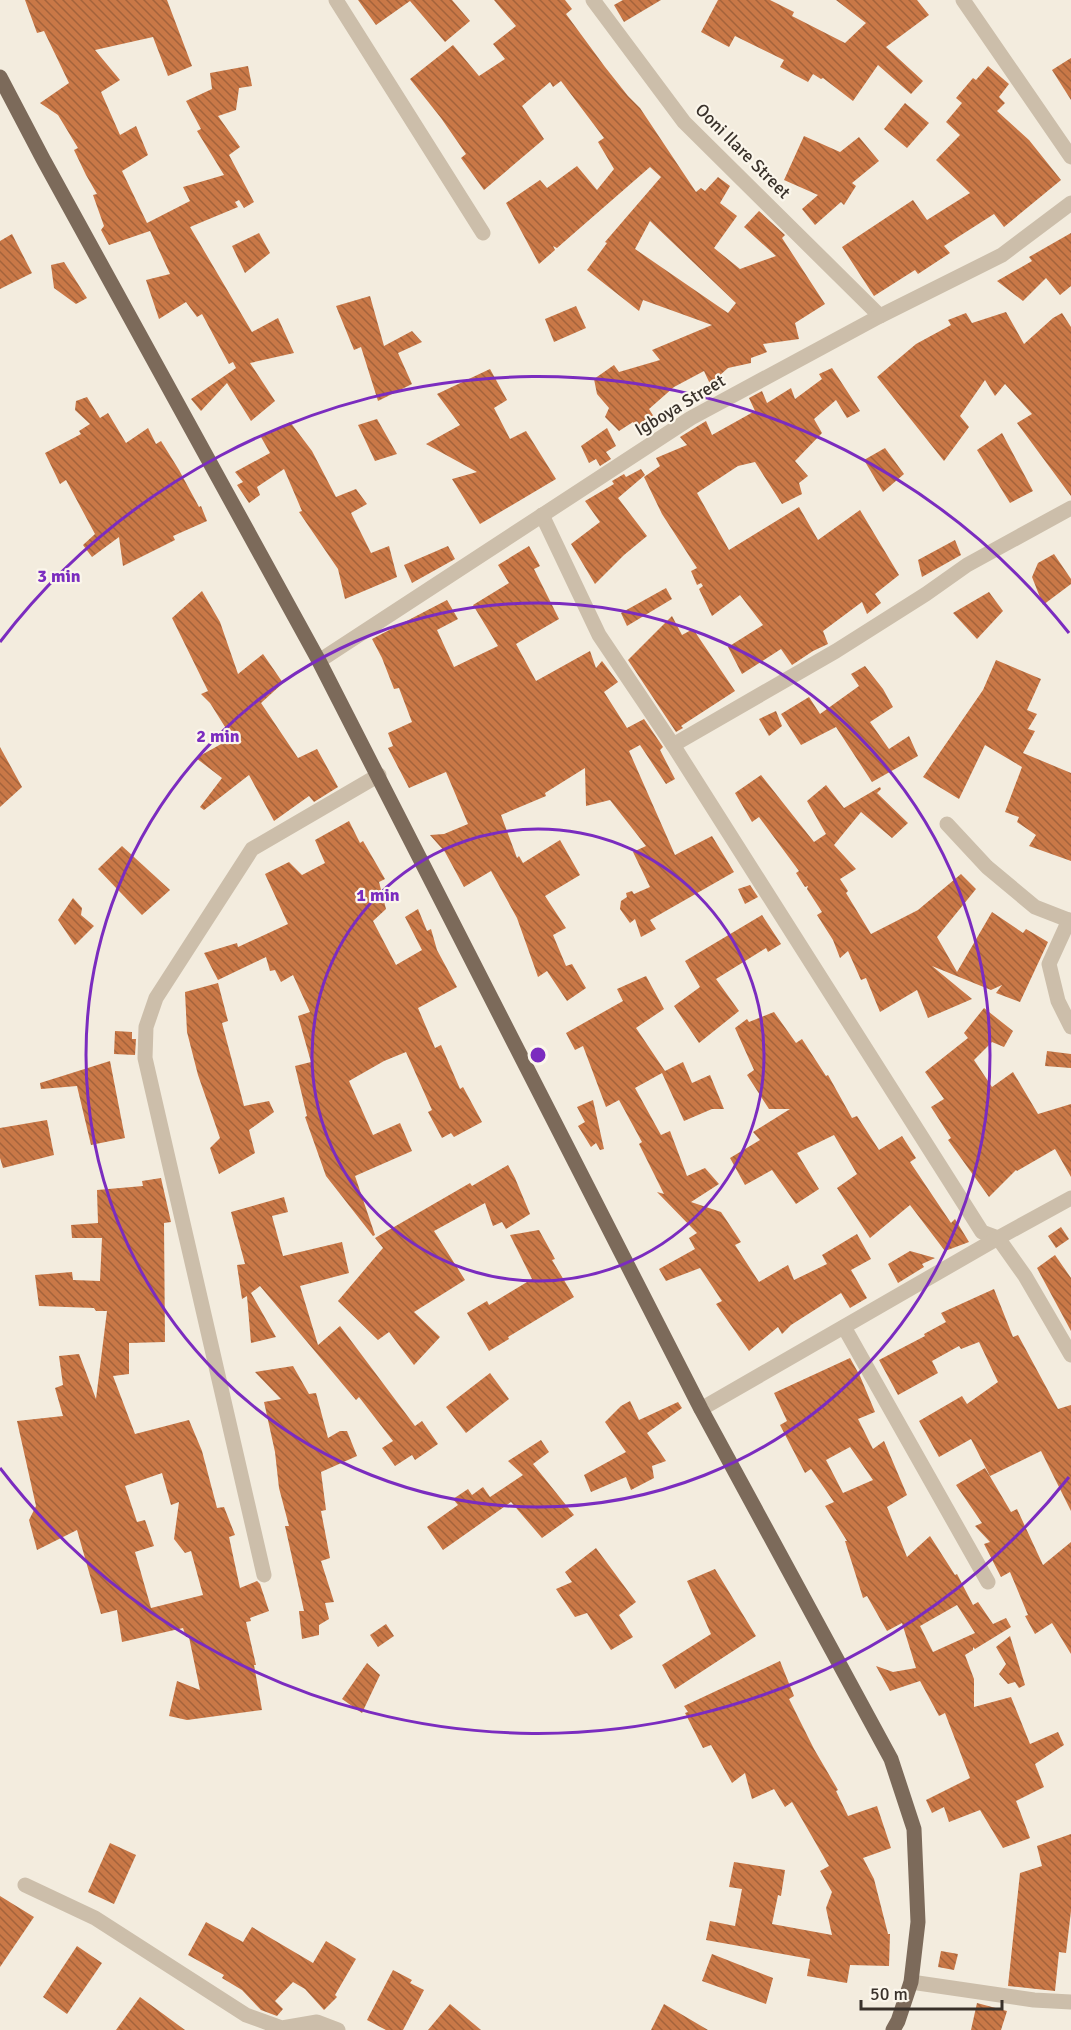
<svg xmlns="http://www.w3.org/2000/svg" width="1071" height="2030" viewBox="0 0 1071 2030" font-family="Signika,sans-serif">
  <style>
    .building { fill: url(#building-back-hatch); fill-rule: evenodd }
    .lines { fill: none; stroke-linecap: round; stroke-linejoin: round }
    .minor { stroke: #ccbeaa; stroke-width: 15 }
    .major { stroke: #7c6a5a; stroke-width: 15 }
    .ring { fill: none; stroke: #7b2cbf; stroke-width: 3 }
    .labels { text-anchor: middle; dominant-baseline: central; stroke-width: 4.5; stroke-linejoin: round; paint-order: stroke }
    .street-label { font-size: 18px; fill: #39312a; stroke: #fbf6eb }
    .centre { fill: #7b2cbf; stroke: #fbf6eb; stroke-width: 3 }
    .ring-label { font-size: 18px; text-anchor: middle; font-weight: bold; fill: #7b2cbf; stroke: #fbf6eb; stroke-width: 4.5; stroke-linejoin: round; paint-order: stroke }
  </style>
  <defs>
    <pattern id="building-back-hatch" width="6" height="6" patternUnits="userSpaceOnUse" patternTransform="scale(1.5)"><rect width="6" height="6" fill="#c97847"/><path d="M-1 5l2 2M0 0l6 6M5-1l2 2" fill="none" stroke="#a4633b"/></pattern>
  </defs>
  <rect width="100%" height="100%" fill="#f3ecde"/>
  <!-- building -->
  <g class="building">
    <polygon points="25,0 167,0 192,66 168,76 153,37 95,50 120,80 101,92 120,135 136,126 148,155 122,171 147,223 190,201 183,187 224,175 197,131 201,129 186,101 212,89 210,73 248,66 252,86 239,88 236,110 218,116 240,147 229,155 254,202 244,208 239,200 235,202 238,207 190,227 252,332 278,318 294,353 250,363 275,401 251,421 227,383 201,411 191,399 236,368 233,362 229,364 202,314 197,317 186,302 159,319 146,280 170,274 150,231 109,245 101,230 104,226 93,195 97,194 86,175 74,150 78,148 58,115 40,103 69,83 44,31 37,33"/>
    <polygon points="358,0 452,0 470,21 445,42 410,1 376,25"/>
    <path d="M494 0H565L572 9 566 14 605 67 628 96 640 108 696 192 701 188 705 191 718 177 730 186 720 203 737 216 714 248 740 269 776 256 744 227 759 211 785 235 782 238 825 304 795 323 799 339 763 344 767 352 751 358V363L728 368 710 384 704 371 674 387 649 409 656 420 639 431 633 422 619 431 605 417 609 408 597 394 594 379 614 365 619 372 660 360 652 350 712 325 643 300 639 311 587 270 607 243 605 242 661 177 650 167 557 248 553 246 555 250 539 264 506 203 540 180 547 188 577 166 597 190 614 169 598 142 604 138 561 81 553 87 550 82 522 106 544 139 484 190 461 158 466 154 441 118 410 79 453 45 479 76 505 59 493 44 516 26ZM650 221 736 303 728 313 635 249Z"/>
    <polygon points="623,0 661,0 624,22 614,5"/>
    <polygon points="718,0 770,0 794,12 792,16 845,43 866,23 836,0 917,0 929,15 886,47 923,81 911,94 878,65 853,101 823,78 821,79 813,74 808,82 780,67 784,60 735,36 729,47 701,32"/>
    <polygon points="1071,58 1071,100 1052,70"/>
    <polygon points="988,66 1009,84 999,97 1005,103 997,111 1029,140 1061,180 1004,227 994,214 944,246 950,253 918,274 915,270 874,296 842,247 913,200 927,220 970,193 936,160 960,135 946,122 962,103 956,98 973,78 976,80"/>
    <polygon points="905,103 929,123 907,148 884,129"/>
    <polygon points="804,136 840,152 859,137 879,161 852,183 856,186 844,205 841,202 815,225 802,209 818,195 784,180"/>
    <polygon points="259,233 270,253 245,273 232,246"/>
    <polygon points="1071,233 1071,286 1060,295 1046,278 1023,301 997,281 1032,261 1029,257"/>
    <polygon points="12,234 32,273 0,289 0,241"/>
    <polygon points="64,262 87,298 76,304 54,288 51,265"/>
    <polygon points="370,296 384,346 412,331 422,342 398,353 412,384 378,401 361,347 354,350 336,306"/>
    <polygon points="576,306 586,328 554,342 545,319"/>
    <polygon points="1006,312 1024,344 1053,318 1062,313 1071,327 1071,496 1017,423 1032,414 1005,384 995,396 985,380 960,416 969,427 944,461 877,377 916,344 951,325 948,320 966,313 972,323"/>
    <polygon points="832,368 860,411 847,418 836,400 814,419 822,433 795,461 808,476 799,483 802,494 782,504 755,462 738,466 697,493 729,550 799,507 818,540 860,510 899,575 875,594 881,603 867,614 862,602 823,631 828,644 813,651 792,665 781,649 742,674 728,647 763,625 740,595 712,616 699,589 703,586 701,583 697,585 691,571 697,568 662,514 644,477 660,466 656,458 687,445 680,437 706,421 712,435 755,411 749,398 762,391 767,403 791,388 795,399 822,379 819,374"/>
    <polygon points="490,369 507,400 494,408 510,439 526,431 556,479 480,524 452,479 477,472 426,444 460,425 437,394"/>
    <polygon points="87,397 100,418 108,413 126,443 148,428 156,444 161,441 179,470 199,507 201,506 207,521 173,536 175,540 123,566 119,537 92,557 83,545 95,534 66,480 60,484 45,453 81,434 79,431 90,424 75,410 76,401"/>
    <polygon points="377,419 397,454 375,461 358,425"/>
    <polygon points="290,422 312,451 336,497 356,489 367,504 351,513 371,553 389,546 397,577 345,599 338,569 299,512 302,511 284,469 257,487 260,495 249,503 237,485 243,482 235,472 270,453 261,437"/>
    <polygon points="607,428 616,446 606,452 611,459 600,466 596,459 589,463 581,446"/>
    <polygon points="1002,433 1033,491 1010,503 977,450"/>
    <polygon points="885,448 904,474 883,492 864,460"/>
    <polygon points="641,469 645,475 618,498 647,536 624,555 595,584 571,544 600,522 585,501 614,484 612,481 624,474 626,477"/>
    <polygon points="955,540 961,555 922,577 918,560"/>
    <polygon points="448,546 455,559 412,583 404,565"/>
    <polygon points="529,546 540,566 534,569 559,619 516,644 536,681 590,651 596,668 602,661 618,682 604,692 627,728 644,719 663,747 660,750 675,779 666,784 640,745 629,751 675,855 712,836 734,872 650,920 656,929 641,937 635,919 630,923 620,909 621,901 627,897 626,893 632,891 634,894 650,887 633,852 646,846 610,800 586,806 585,768 545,793 546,796 501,815 517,858 519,856 523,863 560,840 580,875 545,896 566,928 553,935 566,966 572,964 586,988 567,1001 547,971 538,977 517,918 491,871 464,887 445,852 430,835 444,834 468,824 446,772 409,788 388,748 393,746 388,733 412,722 399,688 394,689 382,658 372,639 447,600 458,619 437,630 454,667 498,646 473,605 509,583 498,565"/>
    <polygon points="1054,554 1071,579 1071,584 1043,605 1032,577 1038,563"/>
    <polygon points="666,588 672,599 627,626 621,613"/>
    <polygon points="202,591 220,622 238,674 263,654 283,683 261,703 298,758 317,749 338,787 314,802 309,796 274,821 249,775 204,810 200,807 222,778 196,758 232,738 210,703 201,694 208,691 172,618"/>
    <polygon points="989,592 1003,611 977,639 953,613"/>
    <polygon points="672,616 682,635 693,629 735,691 681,726 683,728 676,732 628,660"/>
    <polygon points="996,660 1041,679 1027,710 1037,714 1028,729 1035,731 1023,753 1071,773 1071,861 1029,846 1036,835 1017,822 1019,817 1005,812 1022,767 985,745 959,799 923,777 983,690"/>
    <polygon points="865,666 883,689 893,707 870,722 889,749 909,736 918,756 872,782 836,727 801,745 781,714 809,697 820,714 859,686 851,674"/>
    <polygon points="776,711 782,726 769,736 759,719"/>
    <polygon points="0,747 22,787 0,807"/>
    <polygon points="761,775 814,842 826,834 807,801 826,785 844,808 880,787 881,789 877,793 908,823 892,838 861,812 834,845 856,869 840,879 848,891 846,893 871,934 918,910 961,874 976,889 937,937 957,972 992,912 1023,933 1026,929 1048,942 1020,1002 996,993 1002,985 991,990 932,966 972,999 928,1018 917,990 880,1012 866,978 861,980 848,951 840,958 833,940 817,915 822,912 807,889 808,886 805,887 796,873 799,871 759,817 752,822 735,793"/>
    <polygon points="349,821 360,843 363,841 385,879 379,882 386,909 373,921 396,965 422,950 405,917 418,909 427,931 431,929 437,950 457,987 418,1008 435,1048 441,1045 460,1089 463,1087 482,1122 454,1137 451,1133 442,1138 428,1112 432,1110 406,1052 384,1061 349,1081 373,1135 400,1123 412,1151 355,1176 375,1235 373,1236 326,1176 305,1117 307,1116 295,1066 311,1062 298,1016 310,1012 293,975 281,982 275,970 270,971 266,957 218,980 204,953 237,943 238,947 288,924 265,874 289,862 302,875 325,863 315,840"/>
    <polygon points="122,846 170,890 142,915 98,869"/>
    <polygon points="750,885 758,897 745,904 738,889"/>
    <polygon points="73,898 82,908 81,915 94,926 75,945 58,920"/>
    <polygon points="762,915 781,944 768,952 766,948 716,979 739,1011 699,1043 674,1006 700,987 685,961"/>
    <polygon points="646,976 664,1009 636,1028 665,1071 683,1062 692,1083 710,1075 724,1109 712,1109 684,1121 662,1073 635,1088 661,1135 670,1131 687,1176 705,1168 719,1184 691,1202 721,1212 741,1242 735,1245 759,1282 788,1265 794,1280 827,1264 822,1255 857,1234 871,1259 851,1270 867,1298 850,1308 841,1293 791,1325 782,1334 778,1327 749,1351 716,1304 722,1301 700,1268 666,1281 659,1269 695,1249 689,1238 697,1233 657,1192 664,1194 639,1144 642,1142 619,1100 606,1107 583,1046 575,1050 566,1033 623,1001 617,989"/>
    <polygon points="218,983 228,1021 222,1023 244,1106 269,1101 274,1112 249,1130 255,1153 219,1174 210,1148 220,1138 198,1075 187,1032 185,992"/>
    <polygon points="984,1008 1013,1031 1004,1047 992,1042 974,1060 992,1087 1013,1072 1038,1114 1071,1104 1071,1177 1055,1149 1017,1171 1016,1170 989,1197 948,1140 951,1138 931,1107 944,1099 925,1072 968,1038 964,1033"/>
    <polygon points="774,1012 796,1043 802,1039 826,1076 828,1075 852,1118 857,1116 879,1150 902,1136 916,1158 910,1162 951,1223 955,1219 969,1242 945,1251 910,1205 870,1238 837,1188 857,1174 834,1135 797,1153 819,1189 796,1204 772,1170 745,1185 730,1158 760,1140 753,1132 790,1109 769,1109 747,1075 754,1070 735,1028 747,1019 749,1022"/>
    <polygon points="115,1031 132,1032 132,1039 136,1039 135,1055 114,1054"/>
    <polygon points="1047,1051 1071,1054 1071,1068 1045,1066"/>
    <polygon points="110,1061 125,1138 91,1145 77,1086 41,1089 40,1083"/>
    <polygon points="593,1100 604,1149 600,1150 596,1143 591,1147 578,1126 585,1122 577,1107"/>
    <polygon points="47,1120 54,1155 3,1168 0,1158 0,1128"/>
    <polygon points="508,1165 515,1178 530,1214 506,1229 502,1222 493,1226 485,1203 434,1231 465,1280 414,1312 440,1337 414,1365 389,1332 378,1340 338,1301 383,1248 375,1238 470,1183 472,1186"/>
    <path d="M161 1178 171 1222 164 1223 165 1342 129 1343V1374L113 1376 135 1434 189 1420 202 1451 217 1508 224 1507 235 1535 229 1537 240 1588 257 1581 260 1584 269 1611 250 1618 251 1621 246 1622 256 1665H254L262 1710 187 1720 169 1716 177 1681 200 1690 189 1637H186L183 1628 122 1642 117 1610 101 1614 77 1530 37 1550 29 1520 36 1506 17 1421 63 1416 55 1388 63 1385 59 1356 79 1354 96 1399 107 1311H96L94 1308 39 1306 35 1275 72 1272 73 1280 100 1281 102 1238H72L71 1225 98 1223 97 1190 143 1186 142 1181ZM162 1473 171 1505 179 1502 174 1539 185 1553 191 1551 203 1595 151 1608 135 1552 154 1546 145 1520 137 1522 125 1486Z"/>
    <polygon points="284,1197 288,1212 272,1216 283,1256 342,1242 349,1273 300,1286 318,1345 340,1326 415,1426 422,1421 438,1444 415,1460 412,1455 395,1466 382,1448 393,1441 359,1397 356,1400 260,1286 251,1293 276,1337 251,1343 247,1296 242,1299 237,1265 245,1264 231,1212"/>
    <polygon points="1061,1227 1069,1239 1056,1248 1048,1236"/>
    <polygon points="539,1230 555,1259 552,1260 574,1297 508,1337 509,1339 489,1351 467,1313 487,1301 489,1305 532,1279 510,1235"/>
    <polygon points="910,1251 935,1258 922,1264 924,1267 898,1283 888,1264"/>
    <polygon points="1055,1255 1071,1278 1071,1331 1037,1268"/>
    <polygon points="994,1289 1013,1337 1018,1335 1058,1409 1071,1405 1071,1511 1041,1451 990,1476 971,1439 939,1457 919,1421 962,1396 967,1404 998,1382 979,1342 961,1349 959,1346 932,1361 938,1373 898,1395 879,1360 925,1336 924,1334 946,1322 941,1313"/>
    <path d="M850 1358 860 1376 875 1412 858 1419 873 1449 884 1441 907 1495 887 1507 907 1557 930 1536 955 1575 957 1574 973 1605 978 1602 993 1624 1006 1618 1011 1627 975 1649 973 1647V1650L965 1655 974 1679V1707L1011 1697 1030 1744 1058 1732 1064 1745 1035 1764 1044 1787 1016 1801 1030 1838 1003 1848 980 1810 949 1822 944 1807 932 1813 926 1800 970 1778 945 1713 939 1716 920 1681 890 1691 876 1666 893 1672 916 1668 902 1623 887 1631 867 1596 863 1598 845 1541H847L825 1506 834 1502 811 1469 805 1473 780 1425 787 1421 774 1393ZM850 1447 873 1480 843 1493 826 1460ZM957 1605 975 1633 933 1652 920 1626Z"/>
    <polygon points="293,1366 309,1394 316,1393 328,1438 340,1431 347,1431 357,1456 321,1472 326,1510 321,1511 330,1558 321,1561 334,1602 325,1603 329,1619 319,1625 319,1635 302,1639 299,1611 304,1611 285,1526 289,1526 279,1488 275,1452 264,1402 281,1399 255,1372"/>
    <polygon points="490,1373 509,1399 466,1433 446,1407"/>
    <polygon points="630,1401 639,1420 678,1402 682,1408 647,1433 666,1461 652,1466 654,1478 631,1490 626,1477 591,1492 584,1475 626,1452 605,1422 621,1406"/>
    <polygon points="541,1440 549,1452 533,1464 574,1515 542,1538 511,1502 443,1550 427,1527 458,1505 453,1499 468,1489 472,1495 483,1487 490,1497 523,1475 508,1461"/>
    <polygon points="985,1468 1011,1512 1017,1509 1043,1565 1071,1542 1071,1654 1052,1623 1035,1634 1025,1616 1028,1615 1010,1572 1001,1577 984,1544 990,1542 975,1526 982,1523 956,1485"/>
    <polygon points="596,1548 636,1602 619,1615 633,1637 611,1650 587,1613 575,1617 556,1589 572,1582 565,1572"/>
    <polygon points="715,1569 756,1636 675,1689 662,1665 711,1634 687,1581"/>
    <polygon points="386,1624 394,1636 378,1647 370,1635"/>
    <polygon points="1010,1636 1025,1685 1019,1688 1015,1682 1008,1684 999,1674 1006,1664 996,1647"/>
    <polygon points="780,1661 794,1696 789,1699 814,1749 838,1790 836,1791 848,1816 877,1806 891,1848 863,1858 874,1879 888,1934 890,1934 889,1966 850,1965 847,1983 807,1976 810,1959 706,1940 710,1921 735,1926 742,1889 729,1887 734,1862 785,1870 781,1896 778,1895 772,1924 832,1935 826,1908 832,1892 820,1871 829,1866 792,1802 785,1807 774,1789 752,1799 745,1773 732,1783 711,1745 703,1748 685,1713 688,1712 684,1706"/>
    <polygon points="367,1663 380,1675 362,1713 342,1699"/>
    <polygon points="1071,1834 1071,1911 1066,1953 1059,1952 1055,1991 1008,1986 1020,1873 1042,1866 1037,1846"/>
    <polygon points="110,1843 136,1855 114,1904 88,1892"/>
    <polygon points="0,1896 34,1917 0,1967"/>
    <polygon points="206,1922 243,1942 252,1927 313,1963 326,1941 356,1959 335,1995 337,1997 324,2010 305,1989 293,1982 275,2001 283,2009 277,2016 261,2010 242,1990 222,1978 224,1975 188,1955"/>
    <polygon points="77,1946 102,1963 67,2014 43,1997"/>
    <polygon points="941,1951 958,1954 954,1970 938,1967"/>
    <polygon points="712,1954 773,1978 766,2004 702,1981"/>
    <polygon points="393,1970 412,1980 410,1983 424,1990 403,2030 386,2030 367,2020"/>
    <polygon points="140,1997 185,2030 116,2030"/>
    <polygon points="977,2003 1007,2011 1001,2030 971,2030"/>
    <polygon points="450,2004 481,2030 428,2030"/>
    <polygon points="664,2004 708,2030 651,2030"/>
  </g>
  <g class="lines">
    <!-- minor -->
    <g class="minor">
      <polyline points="336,0 483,233"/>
      <polyline points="593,0 684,122 880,316"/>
      <polyline points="963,0 1071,157"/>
      <polyline points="542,515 599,635 673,745 982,1232 998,1238 1025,1276 1071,1355"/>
      <polyline points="319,661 691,418 880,316 1002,255 1071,203"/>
      <polyline points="673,745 836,651 926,594 967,565 1071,508"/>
      <polyline points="947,824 987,867 1035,907 1071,921"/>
      <polyline points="1069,920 1049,964 1058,1001 1071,1027"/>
      <polyline points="844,1327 988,1582"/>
      <polyline points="701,1409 998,1238 1071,1198"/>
      <polyline points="264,1575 145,1058 146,1027 156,998 252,849 379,775"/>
      <polyline points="25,1885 95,1918 246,2015 282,2028 317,2022 338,2030"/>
      <polyline points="911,1982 1034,2000 1071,2002"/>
    </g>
    <!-- major -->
    <polyline class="major" points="0,77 43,159 319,661 701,1409 891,1759 914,1829 918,1922 911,1982 898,2021 893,2030"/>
  </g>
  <!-- distance rings -->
  <g class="ring">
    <circle cx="538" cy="1055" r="226"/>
    <circle cx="538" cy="1055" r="452"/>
    <path d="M1069 1477A678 678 0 0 1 0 1468M0 642A678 678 0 0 1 1069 633"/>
  </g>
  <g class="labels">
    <!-- street labels -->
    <g class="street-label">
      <text transform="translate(743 151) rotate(45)">Ooni Ilare Street</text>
      <text transform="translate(680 405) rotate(-31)">Igboya Street</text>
    </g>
  </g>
  <circle cx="538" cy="1055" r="9" class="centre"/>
  <g class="ring-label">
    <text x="59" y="582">3 min</text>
    <text x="218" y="742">2 min</text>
    <text x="378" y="901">1 min</text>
  </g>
  <!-- scale -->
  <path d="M861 2000v9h141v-9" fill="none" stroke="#39312a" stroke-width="3"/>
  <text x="870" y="2000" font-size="18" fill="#39312a" stroke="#fbf6eb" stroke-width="4.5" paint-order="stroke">50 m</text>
</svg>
